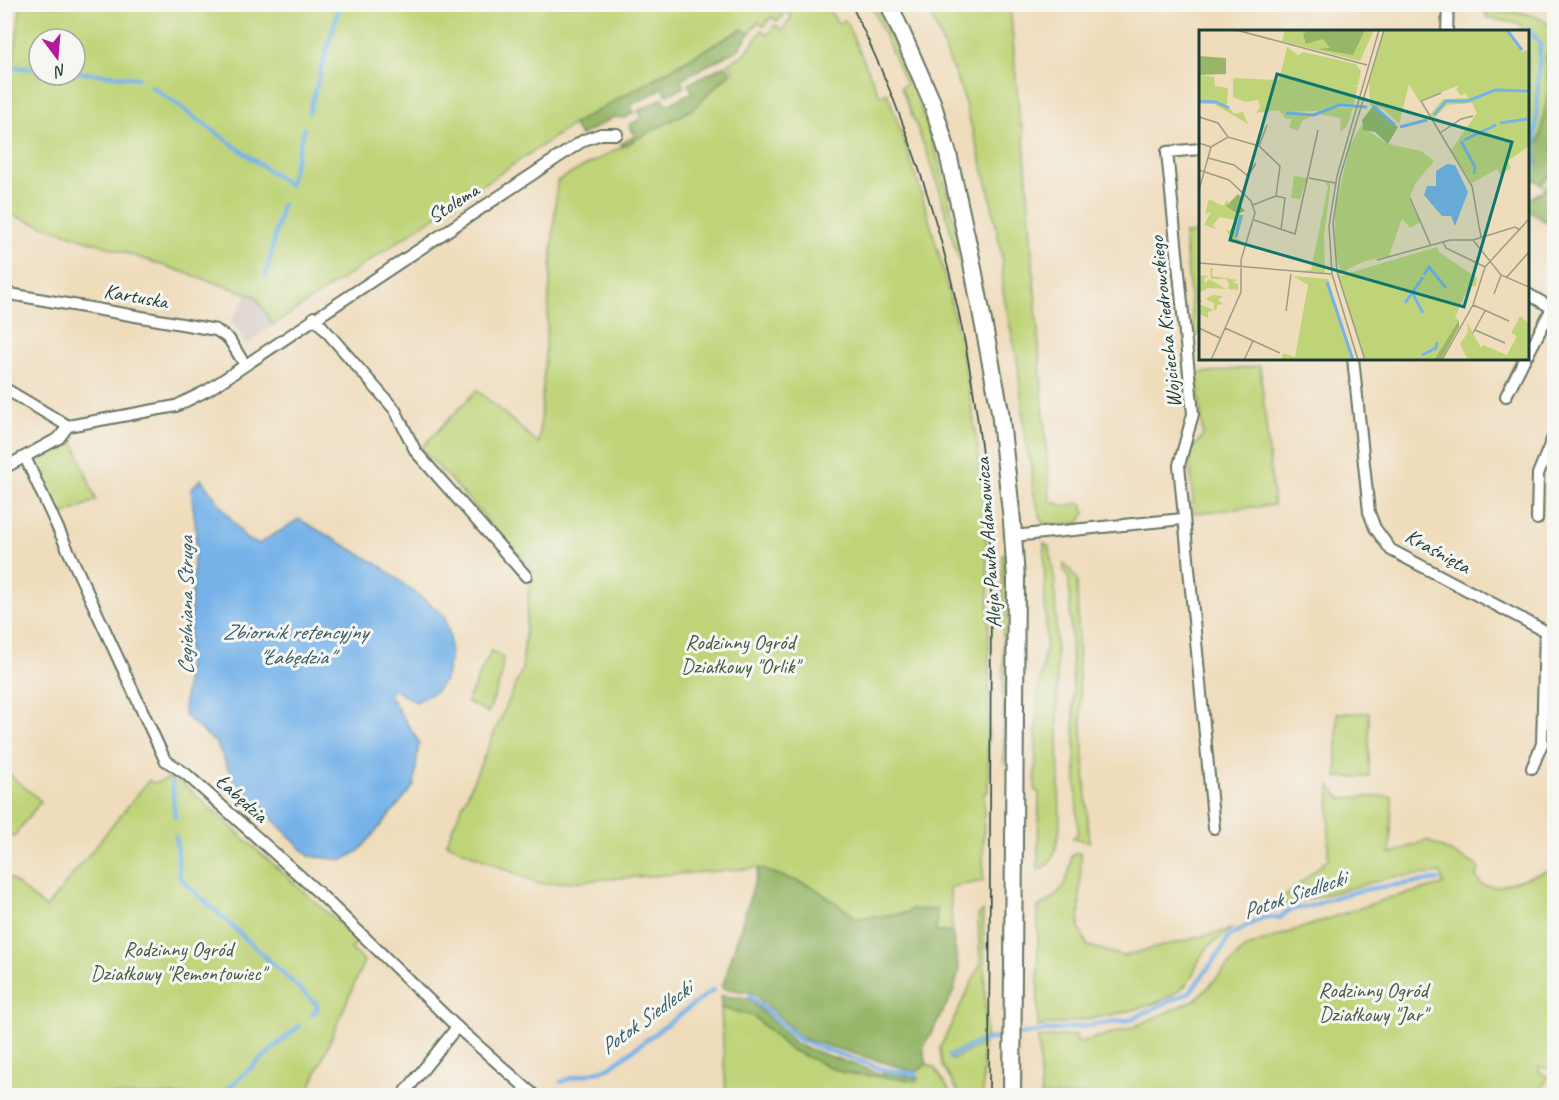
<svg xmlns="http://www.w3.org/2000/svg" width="1559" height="1100" viewBox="0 0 1559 1100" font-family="Caveat,sans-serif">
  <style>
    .industrial { fill: #cdc2b9 }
    .green { fill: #bfd478; stroke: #6f8856; stroke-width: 1.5; fill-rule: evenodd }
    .forest { fill: #97b668; stroke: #5b7a4e; stroke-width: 1.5 }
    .water { fill: #77b3e9; stroke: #4b788e; stroke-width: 1.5 }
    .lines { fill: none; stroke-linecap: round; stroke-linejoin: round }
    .stream { stroke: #77b3e9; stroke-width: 4.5 }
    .minor-casing { stroke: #687563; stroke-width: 14 }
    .secondary-casing { stroke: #687563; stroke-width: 20 }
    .minor { stroke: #fff; stroke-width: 10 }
    .secondary { stroke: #fff; stroke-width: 16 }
    .tram { stroke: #1f3d34; stroke-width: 1.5 }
    .labels { text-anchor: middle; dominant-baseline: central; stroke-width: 6; stroke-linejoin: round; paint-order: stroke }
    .street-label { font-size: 21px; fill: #1f3d34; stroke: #f6f6f2 }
    .park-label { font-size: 21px; fill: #3f5b42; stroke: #f6f6f2 }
    .water-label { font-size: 22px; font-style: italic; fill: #355a61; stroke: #f6f6f2 }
    .inset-river { fill: none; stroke: #77b3e9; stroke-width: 3 }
    .inset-road { fill: none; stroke: #9c9c85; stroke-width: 1.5 }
    .view { fill: #0f766e; fill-opacity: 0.15; stroke: #0f766e; stroke-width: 3 }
    .inset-edge { fill: none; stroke: #1f3d34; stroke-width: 3 }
  </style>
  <rect width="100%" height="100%" fill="#f6f6f2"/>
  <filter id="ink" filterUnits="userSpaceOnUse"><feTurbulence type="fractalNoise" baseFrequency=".0167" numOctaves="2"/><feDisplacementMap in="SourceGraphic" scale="12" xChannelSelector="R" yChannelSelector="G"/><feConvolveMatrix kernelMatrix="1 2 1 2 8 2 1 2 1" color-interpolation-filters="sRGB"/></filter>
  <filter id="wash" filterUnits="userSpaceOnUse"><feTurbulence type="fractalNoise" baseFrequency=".008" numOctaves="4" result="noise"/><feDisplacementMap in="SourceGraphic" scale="24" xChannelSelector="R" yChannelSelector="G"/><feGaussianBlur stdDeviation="1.35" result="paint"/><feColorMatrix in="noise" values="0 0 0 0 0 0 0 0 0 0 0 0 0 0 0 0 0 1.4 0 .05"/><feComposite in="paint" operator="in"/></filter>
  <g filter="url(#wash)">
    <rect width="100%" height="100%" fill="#efdcbb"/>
    <!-- industrial -->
    <polygon class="industrial" points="248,294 255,296 273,325 246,345 231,321"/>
    <!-- green -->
    <g class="green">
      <path d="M21 5H780L776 10 783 15 778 21 771 17 764 26 758 22 749 34 742 29 574 124 273 325 255 296 5 213V132L11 130V80ZM39 39H75V75H39Z"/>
      <path d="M790 5H826L838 24 845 20 880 96 887 93C936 226 970 356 983 498 992 595 988 695 988 792L984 793 983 881 950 887 952 932 936 933 937 910 857 918 813 887 759 868 539 884 446 843 522 670 531 567 421 448 477 390 539 444 557 181 693 109 734 70 728 63 745 54 762 30 768 35 775 25 783 30 792 16 785 11Z"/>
      <path d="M877 5C897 52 919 98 934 147 949 194 959 242 969 290L967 291 934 171 901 87 906 84 872 7Z"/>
      <polygon points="927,5 1010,5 1020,125 1023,125 1050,501 1065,506 1082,503 1085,514 1079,523 1043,525 1033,491 1031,458 1028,458 1017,359 1003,292 1002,257 989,190 962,92"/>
      <path d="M1509 11C1528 13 1540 16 1554 29V175L1546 189 1537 181 1528 179V32L1521 31V24L1487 18 1485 13Z"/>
      <polygon points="1200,233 1200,334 1194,335 1184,234"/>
      <polygon points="1260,366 1274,505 1194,513 1189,453 1203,436 1197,374"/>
      <polygon points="74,442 96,500 61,516 45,482 38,456"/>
      <path d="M1044 543 1049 547 1055 582 1060 828C1056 844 1056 866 1038 870L1039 792 1035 791 1037 702 1046 643Z"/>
      <polygon points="1002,554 1005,554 1008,630 1004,765"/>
      <polygon points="1064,563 1077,579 1079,679 1089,842 1073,838 1078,833 1069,579 1064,571"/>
      <polygon points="491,651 503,657 501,678 488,713 467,702"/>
      <rect x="1337" y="713" width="32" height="64"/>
      <polygon points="5,771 41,801 14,836 5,839"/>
      <polygon points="175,777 358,940 351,949 364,961 307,1095 5,1095 5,880 7,876 46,908 149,780 153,783"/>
      <polygon points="1330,786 1340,798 1392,796 1390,854 1427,840 1476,865 1479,869 1476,877 1482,885 1497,887 1554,869 1554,1069 1539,1067 1539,1071 1548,1077 1538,1095 1041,1095 1038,1038 1076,1035 1077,1043 1131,1028 1197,999 1246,947 1389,898 1443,885 1441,873 1392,877 1271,909 1328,859"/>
      <path d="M1076 853H1081L1079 928 1088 946 1123 956 1232 929C1217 939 1204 948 1197 964 1194 970 1193 977 1189 981 1164 1014 1077 1019 1038 1027V907C1060 897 1071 880 1071 856Z"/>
      <polygon points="983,911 986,1037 948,1055 951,1060 983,1044 983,1095 960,1095 942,1065 940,1048 980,965 978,915"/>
      <polygon points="721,1008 753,1016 789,1049 844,1073 918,1078 915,1072 927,1064 935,1068 952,1095 726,1095"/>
    </g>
    <!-- forest -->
    <g class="forest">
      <polygon points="742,29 749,34 739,49 681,79 684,87 667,95 663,88 631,105 634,113 625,118 614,117 580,136 573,124"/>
      <polygon points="1550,37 1554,38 1553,172 1541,184 1533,178 1532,173 1537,164 1536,147 1541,135 1548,85 1545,61"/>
      <polygon points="725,65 731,72 693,109 622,147 621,144 635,136 629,125 642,118 638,111 663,98 668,105 692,92 688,84"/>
      <polygon points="1554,175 1554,227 1528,211 1528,200 1546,189"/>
      <polygon points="759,868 813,887 857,918 908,913 910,909 937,910 936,932 952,932 959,970 954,991 923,1048 927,1064 915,1072 802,1038 753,993 722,988"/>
      <polygon points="721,996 748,998 797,1045 878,1073 918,1077 917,1081 844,1073 789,1049 753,1016 721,1008"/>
    </g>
    <!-- water -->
    <polygon class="water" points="201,479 246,539 259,544 299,519 379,565 444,615 450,637 450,659 445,680 435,692 416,702 393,689 389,695 419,742 414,786 359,851 343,860 309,856 233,779 217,744 184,715 196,530 191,489"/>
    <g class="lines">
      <!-- stream -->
      <g class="stream">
        <polyline points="1529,28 1540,44 1534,170"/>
        <polyline points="4,66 39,69"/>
        <polyline points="75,72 138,78"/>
        <polyline points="151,86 289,185 304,129"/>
        <polyline points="309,112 340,4"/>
        <polyline points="266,276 282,204"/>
        <polyline points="172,781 175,817"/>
        <polyline points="176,837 180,878 316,1004 318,1007 312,1015"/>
        <polyline points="750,996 799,1040 885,1070 917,1074"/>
        <path d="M1016 1035 1129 1020 1190 992 1221 951 1229 936 1264 917 1280 918C1293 904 1299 911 1314 905 1354 888 1394 885 1438 880"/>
        <polyline points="949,1057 981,1041 1008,1036"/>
        <path d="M561 1082C577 1074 594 1075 610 1067L713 990"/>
        <polyline points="219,1096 299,1026"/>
      </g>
    </g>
  </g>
  <g filter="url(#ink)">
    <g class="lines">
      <!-- minor casing -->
      <g class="minor-casing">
        <g id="minor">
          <polyline points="1447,32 1448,4"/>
          <polyline points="1200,149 1167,152 1193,414 1179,465 1214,828"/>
          <polyline points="4,293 216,330 229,339 245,365"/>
          <polyline points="1528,294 1554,309"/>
          <polyline points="314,317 395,410 416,452 526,576"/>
          <polyline points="1528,354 1552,308"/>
          <polyline points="1353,358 1369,512 1375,528 1391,550 1545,631 1554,630"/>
          <polyline points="4,388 68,426"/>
          <polyline points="1506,396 1525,358"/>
          <polyline points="25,457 165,760 186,774 319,893 457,1027 535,1096"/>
          <polyline points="4,468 59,438 68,426 176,406 208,390 584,140 601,134 617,134"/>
          <polyline points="1537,519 1538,474 1554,435"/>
          <polyline points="1013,536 1183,519"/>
          <polyline points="1532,768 1542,744 1545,631"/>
          <polyline points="402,1096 457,1027"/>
        </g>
      </g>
      <!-- secondary casing -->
      <g class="secondary-casing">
        <polyline id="secondary" points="889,4 932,102 948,154 971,258 1000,411 1012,521 1016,579 1012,1096"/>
      </g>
      <!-- minor -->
      <use href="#minor" class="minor"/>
      <!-- secondary -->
      <use href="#secondary" class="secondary"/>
      <!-- tram -->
      <path class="tram" d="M851 4C942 189 987 388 991 593L989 1096"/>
    </g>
  </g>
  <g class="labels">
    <!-- street labels -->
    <g class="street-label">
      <text transform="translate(453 203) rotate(-33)">Stolema</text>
      <text transform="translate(136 296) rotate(10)">Kartuska</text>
      <text transform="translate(1165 322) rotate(-96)">Wojciecha Kiedrowskiego</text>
      <text transform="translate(988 543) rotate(-94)">Aleja Pawła Adamowicza</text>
      <text transform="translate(1438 551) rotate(29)">Kraśnięta</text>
      <text transform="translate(242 798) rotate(42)">Łabędzia</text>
    </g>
    <!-- park labels -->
    <g class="park-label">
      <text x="740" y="642">Rodzinny Ogród<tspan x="740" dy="24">Działkowy "Orlik"</tspan></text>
      <text x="178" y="949">Rodzinny Ogród<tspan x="178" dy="24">Działkowy "Remontowiec"</tspan></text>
      <text x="1373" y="990">Rodzinny Ogród<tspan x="1373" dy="24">Działkowy "Jar"</tspan></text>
    </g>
    <!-- water labels -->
    <g class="water-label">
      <text transform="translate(186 606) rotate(-90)">Cegielniana Struga</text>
      <text x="295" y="632">Zbiornik retencyjny<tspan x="295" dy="25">"Łabędzia"</tspan></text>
      <text transform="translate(1294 895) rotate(-19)">Potok Siedlecki</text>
      <text transform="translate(646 1018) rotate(-36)">Potok Siedlecki</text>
    </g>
  </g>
  <!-- overview -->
  <g transform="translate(1199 30)">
    <rect width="330" height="330" fill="#efdcbb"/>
    <path d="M86 0H175L161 31 42 1 83 11ZM185 0H310L323 22 330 19V116L309 131 312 138 302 145 298 139 273 153 252 120 278 83 273 73 248 75 234 89 231 85 244 69 269 68 267 63 262 66 257 59 261 55 220 71 210 54 200 94 185 79 171 76 170 53ZM88 17 99 25 104 22 157 34 162 41 159 55 151 57 159 56 154 76 139 74 119 81 87 82 113 86 103 91 99 101 90 97 93 89H87L80 80 57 83 61 77 59 70 46 72 34 67V48L80 50ZM0 45 15 47 16 56 29 58 28 76 36 84 44 82 49 94 15 74H0ZM131 77 154 78 148 96 141 102 142 88 120 84ZM162 96 189 114 222 121 235 131 216 154 210 169 221 192 211 198 203 188 190 226 166 231 149 239 140 246 238 217 240 222 278 248 277 256 269 257 256 288 260 290 235 330H166L143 259 138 241 142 242 136 225V179L151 115ZM95 146 108 148 101 169 92 168ZM126 152 131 153V159L125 206 126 243 98 241 112 240 129 157ZM10 169 24 176 29 169V177L37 185H45L38 208 42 211H34L27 200 33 201 36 190 21 187 14 195 17 199 5 195 12 182 6 184ZM11 238H14L13 246 38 250 34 252 39 254V260L29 259 30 253 26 249H12ZM0 245 9 246 5 249 6 253 10 249 27 259 9 258 0 263ZM94 246 129 249 155 330H82L84 323 96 327 109 255ZM14 265 24 266 19 270 24 274 18 275V279L9 282V288L0 284V272L1 270H4L0 274 15 280V273L6 269ZM321 286 330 294V330H269L261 314 269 302 268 292 282 318 284 315 308 325 318 306 312 303Z" fill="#bfd478"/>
    <path d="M109 0H166L154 25 119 19 131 18 124 9 107 14 104 4ZM0 26 27 28V44L0 45ZM174 76 199 97 189 114 176 102 164 100 163 90ZM39 164 45 170 39 173 46 181 40 183 34 205 31 201 39 185 27 176ZM260 290V297L242 330H235Z" fill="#97b668"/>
    <path d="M248 134 256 135 269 162 256 196 252 186H243L225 165 228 156H237V141Z" fill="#77b3e9"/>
    <path class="inset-river" d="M308 0 323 20M0 71 17 72 30 78M174 76 196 95M87 83 115 85 140 75 168 77M235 85 247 71H269L296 60 330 61M301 93 328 89M201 97 228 90M265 110 297 95M262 111 276 137 275 144M37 207 42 185M225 245 230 237 247 258M128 252 154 330M214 264 224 283M206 273 224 247M223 325 237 318 238 312"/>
    <path class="inset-road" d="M37 0 168 35M242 63 222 71 273 156 282 207M0 87 19 93 29 107M241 103 262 89 274 86M0 113 12 117 29 107 60 116 81 136 77 166M60 116 68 95M9 128 35 135 49 146 57 133M0 140 30 150 52 171 56 183 42 230V262L12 330M110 148 136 153M0 160 12 117M211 168 232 216M54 175 77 166 86 168 82 200M55 190 96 204 119 100M274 210 302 245 330 257M244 212 247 218 286 237M178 230 251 210H274L316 197 321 200M0 233 132 244M307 248 330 222M295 264 302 245M274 275 310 291M87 281 92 244M0 298 21 308M26 298 81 323M276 300 306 313M274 303 286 281M45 330 54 311M159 330 133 244 130 196 138 146 180 0M166 330 138 242 134 193 141 147 185 0M243 330 274 275 286 237 330 189"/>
    <path class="view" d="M78 44 313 112 265 277 31 210Z"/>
    <rect width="330" height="330" class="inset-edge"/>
  </g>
  <!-- margin -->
  <rect width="1559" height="1100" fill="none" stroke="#f6f6f2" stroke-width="24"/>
  <!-- north arrow -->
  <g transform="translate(57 57) rotate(164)"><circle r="28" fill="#f6f6f2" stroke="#a0aca6" stroke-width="1.5"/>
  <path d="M0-4.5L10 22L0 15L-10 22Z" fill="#b5179e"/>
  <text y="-9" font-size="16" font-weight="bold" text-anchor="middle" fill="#1f3d34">N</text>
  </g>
</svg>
